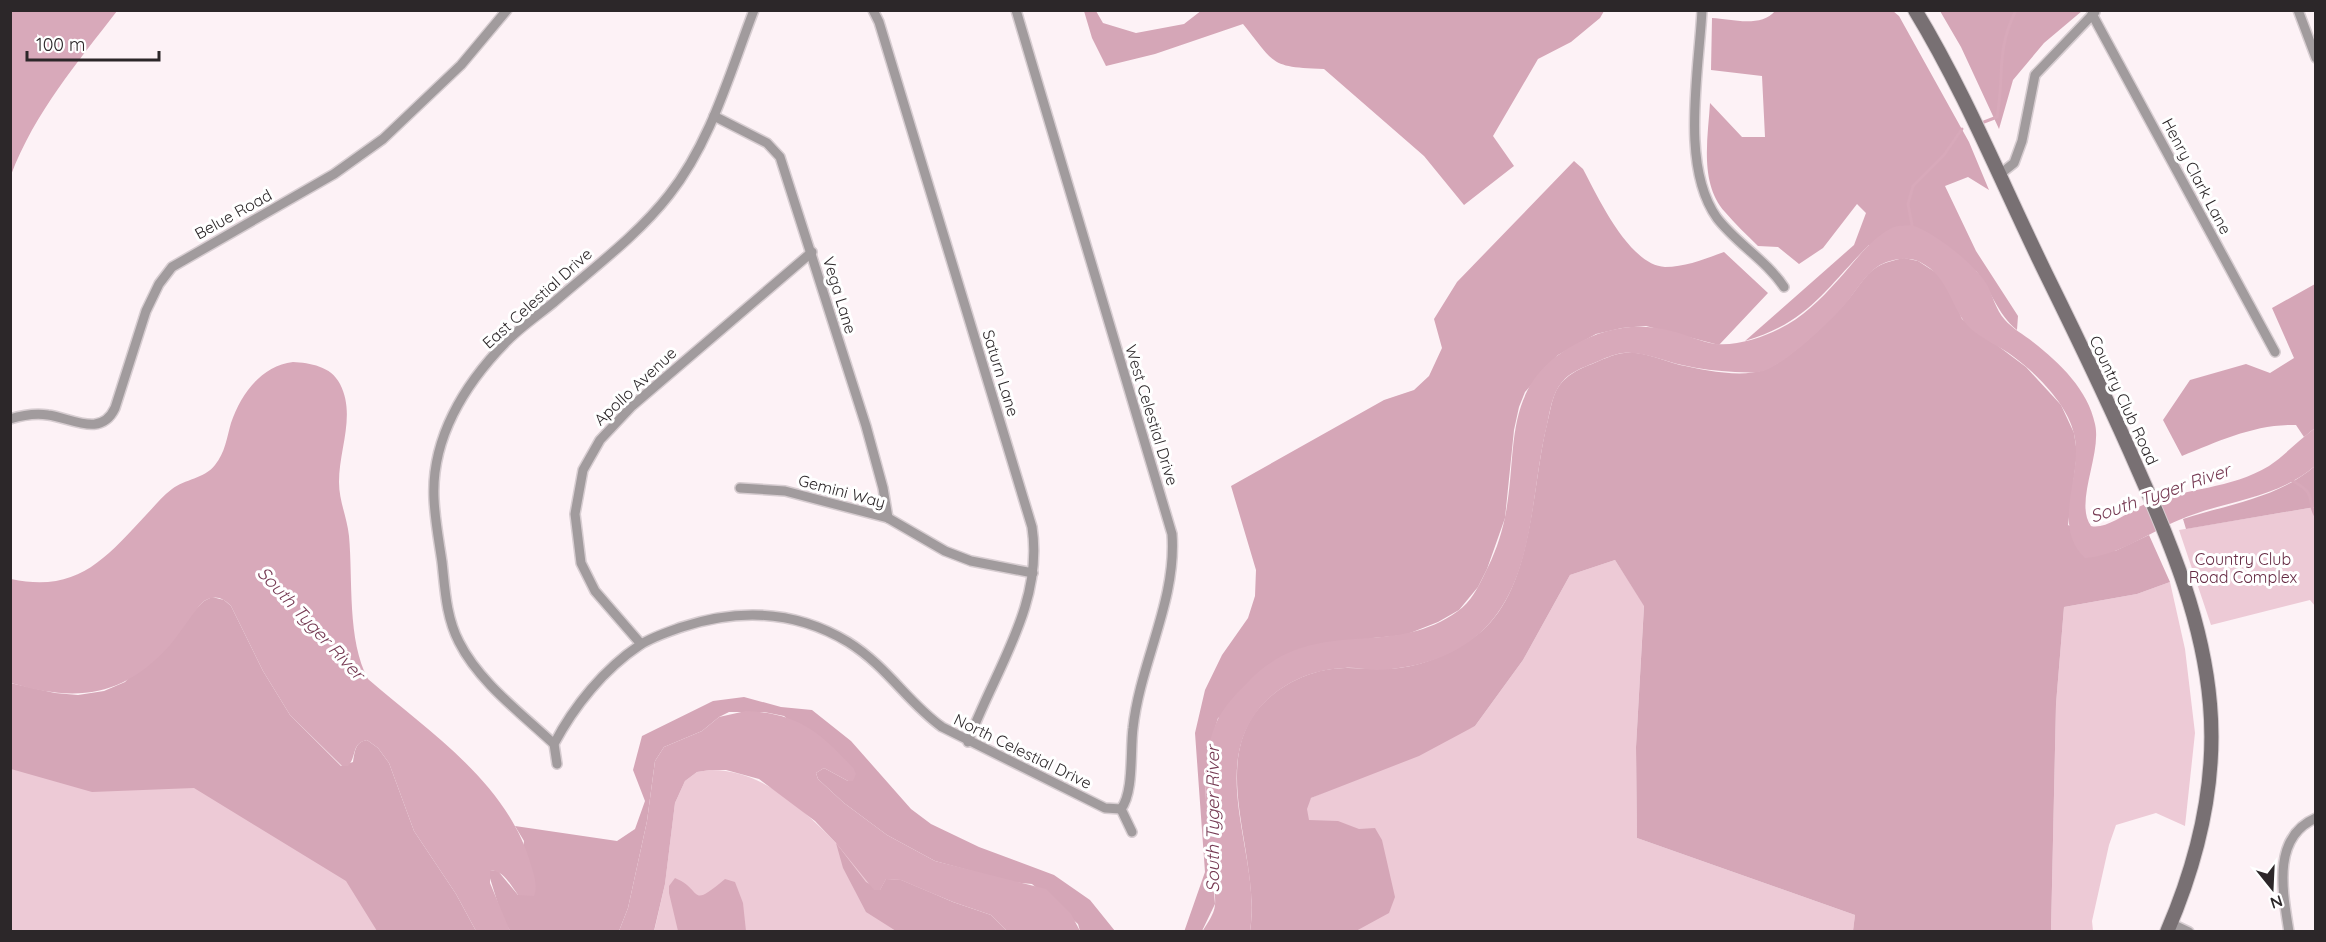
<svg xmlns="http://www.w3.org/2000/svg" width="2326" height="942" viewBox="0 0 2326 942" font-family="Quicksand,sans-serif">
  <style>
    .green { fill: #edcad6 }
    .forest { fill: #d5a6b7 }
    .water { fill: #d8a9ba }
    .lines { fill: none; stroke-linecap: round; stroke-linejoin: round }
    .stream { stroke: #d8a9ba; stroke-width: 3 }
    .street-casing { stroke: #d7cdd1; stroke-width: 12 }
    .secondary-casing { stroke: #d7cdd1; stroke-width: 16 }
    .street { stroke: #a19b9d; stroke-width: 9 }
    .secondary { stroke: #787073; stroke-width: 14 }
    .labels { text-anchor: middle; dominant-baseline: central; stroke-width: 6; stroke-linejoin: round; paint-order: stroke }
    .street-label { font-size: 16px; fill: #2c2729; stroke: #fff }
    .park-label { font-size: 16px; fill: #662b44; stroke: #fff }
    .water-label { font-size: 18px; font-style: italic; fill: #773b54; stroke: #fff }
  </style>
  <rect width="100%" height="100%" fill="#fdf2f6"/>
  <!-- green -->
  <g class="green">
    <polygon points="2315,507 2315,606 2310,600 2211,625 2179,530"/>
    <polygon points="1615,560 1644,605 1636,747 1637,838 1855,915 1853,931 1250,931 1253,909 1246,850 1311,798 1475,726 1523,660 1570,575"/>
    <polygon points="2170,582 2185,649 2195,733 2185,826 2156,813 2116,825 2109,845 2092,921 2093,931 2051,932 2056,704 2064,607 2137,594"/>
    <polygon points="10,683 476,931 11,931"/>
    <path d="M710 770C761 769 802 808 836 843L1007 931 654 932 665 884 675 803 685 781 697 772Z"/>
  </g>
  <!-- forest -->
  <g class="forest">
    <path d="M1202 10H1604V11L1600 18 1571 42 1538 59 1493 136 1514 166 1464 205 1424 156 1324 69C1270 67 1276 65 1243 24L1155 54 1106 66 1092 38 1084 11H1096L1103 23 1136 33 1184 24Z"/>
    <path d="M1775 11H1893L1899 16 1969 142 1989 190 1968 177 1945 186 1976 251 2018 316 2017 330C1997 314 1992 291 1976 271L1869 245C1825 289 1809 322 1745 341L1854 245 1866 213 1857 204 1823 248 1799 264 1778 247 1758 246C1747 235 1735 224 1725 212 1699 183 1708 138 1710 103L1742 137H1765L1762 76 1711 70 1712 18C1731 19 1761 28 1775 11Z"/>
    <polygon points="1940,11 1940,10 2082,11 2044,43 2013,80 1999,129 1961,47"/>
    <path d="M1574 161 1583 169C1598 197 1629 265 1665 267 1686 267 1704 259 1724 252L1768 293 1719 345 1646 326 1622 328 1596 334 1558 355 1525 392 1519 407 1514 430 1505 518 1487 569 1478 587 1459 610 1438 622 1405 635 1373 638 1218 718 1211 741 1205 789 1215 904 1202 931 1184 932 1205 872 1195 733 1205 690 1222 655 1248 618 1255 596 1256 570 1231 486 1384 400 1414 390 1429 376 1442 348 1434 319 1457 282Z"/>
    <path d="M1904 258 1918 261 1935 272 1948 286 1962 319 2026 367 2061 405 2074 433 2077 453 2068 525 2115 551 2149 535 2170 582 2137 594 2064 607 2056 704 2051 931H1853L1855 915 1637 838 1636 747 1644 606 1615 560 1570 575 1523 660 1475 726 1419 756 1311 798 1307 809 1309 820 1338 821 1359 829 1375 828 1382 840 1395 897 1389 913 1356 931 1250 932C1261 863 1215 779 1251 719 1270 688 1311 667 1348 668 1365 668 1381 670 1399 668 1428 664 1453 653 1477 635 1534 591 1531 488 1547 424 1551 409 1552 392 1563 381 1571 373 1581 368 1592 364 1601 360 1614 354 1624 353 1643 351 1662 360 1680 365 1704 370 1740 378 1764 370 1787 362 1831 320 1847 301 1856 291 1865 274 1877 267 1885 262 1895 260 1904 258Z"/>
    <path d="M2315 284V428L2304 437 2296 425C2255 424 2219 441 2182 456L2163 420 2190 380 2246 364 2270 373 2294 358 2272 308Z"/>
    <path d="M2315 466V507L2186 529 2183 519C2229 504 2278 498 2315 466Z"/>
    <path d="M212 597 224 600 231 606 263 671 290 715 341 766 353 762C355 751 355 742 367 740L378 748 389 763 414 831 456 894 476 931H377L346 881 194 788 92 792 11 769 10 683 55 693 78 695 104 691 125 682 204 601Z"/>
    <polygon points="744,697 781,707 812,710 851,741 911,809 931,824 979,847 1054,875 1090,900 1115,931 1080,931 1078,924 1032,884 1012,882 935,861 887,835 844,803 818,779 816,773 824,768 848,781 853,780 784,716 764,712 729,712 719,717 702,731 664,747 655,761 647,821 628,908 619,931 510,931 502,917 489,875 490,870 498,871 518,895 524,841 515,826 617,841 635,829 645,801 633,770 642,736 713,701"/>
    <polygon points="836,843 866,882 880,890 886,879 901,880 953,902 991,915 1007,931 896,931 866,912 843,868"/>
  </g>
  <!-- water -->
  <g class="water">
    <path d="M11 10 117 11C77 63 35 112 11 175Z"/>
    <path d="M1912 225C1935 233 1972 262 1986 283 1993 295 1995 309 2005 320 2012 328 2024 335 2033 342 2060 363 2088 390 2095 424 2102 454 2074 503 2091 526 2106 530 2131 510 2145 504 2186 488 2231 489 2269 466 2285 455 2299 440 2315 428V466C2275 500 2225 500 2179 520 2148 533 2118 556 2085 558 2050 525 2084 475 2074 434 2068 405 2037 374 2014 357 2000 346 1983 340 1970 328 1949 307 1951 278 1920 262 1908 256 1889 259 1877 267 1865 275 1856 291 1847 302 1830 322 1790 360 1766 370 1756 374 1745 372 1735 372 1717 371 1700 369 1682 365 1663 361 1643 351 1623 353 1614 354 1603 359 1594 363 1582 368 1570 372 1562 382 1552 394 1550 411 1547 425 1530 493 1536 581 1481 632 1453 658 1413 669 1376 670 1366 670 1355 667 1345 668 1308 669 1268 689 1250 722 1215 784 1261 863 1250 931L1202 932C1207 923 1214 915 1215 905 1216 892 1212 877 1211 864 1206 820 1198 757 1219 717 1227 703 1238 692 1249 681 1315 613 1389 661 1458 611 1470 603 1479 586 1485 573 1494 556 1501 537 1505 517 1519 449 1500 386 1574 345 1604 328 1637 322 1671 331 1686 334 1700 342 1716 344 1736 346 1761 338 1779 329 1802 318 1821 299 1838 280 1854 263 1871 237 1894 227 1899 225 1906 226 1912 225Z"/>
    <path d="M293 362C310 363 331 366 340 384 356 415 339 449 339 482 339 501 347 517 349 536 353 580 347 640 368 679 429 732 508 783 531 865 534 875 538 886 534 896L518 895C510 884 504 871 490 870V883L510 931H476L456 894 414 831 389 763 378 748 367 740C351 743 357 757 348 766H342L290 715 263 671 231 606C222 597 215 595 204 601 191 614 182 631 170 645 123 698 75 702 11 683V579C77 593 104 560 146 515 154 507 162 496 172 489 185 479 204 479 215 465 225 453 227 437 231 423 241 394 261 366 293 362Z"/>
    <path d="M746 711C798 713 820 732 854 769L856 774 853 781H848L824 768 816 773 818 779 844 803 887 835 935 861 1046 889 1071 914 1080 931H1007L991 915 953 902 901 880 886 879 880 890H874L836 843 815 821 759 779 726 770H710L697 772 685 781 675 803 665 884 654 931H619L628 908 647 821 655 761 664 747 702 731 719 717Z"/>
    <path d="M675 878C704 890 688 910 725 879L735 882 743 903 746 931H678L669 893V886Z"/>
  </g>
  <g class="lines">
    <!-- stream -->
    <g class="stream">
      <path d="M1984 122 1997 117C2005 74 1995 53 2016 10"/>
      <polyline points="1912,225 1908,204 1913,186 1944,155 1962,129"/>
      <path d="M2291 480C2319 495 2305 497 2316 517"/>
    </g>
    <!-- street casing -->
    <g class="street-casing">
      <g id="street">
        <path d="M873 10 879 22 1032 527C1044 605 994 671 968 742"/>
        <path d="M1016 10 1172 534C1177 600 1140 663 1133 728 1130 751 1134 792 1121 809"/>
        <path d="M1702 10C1699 71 1680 166 1717 218 1737 244 1766 260 1784 287"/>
        <polyline points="2298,10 2316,58"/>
        <polyline points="2092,14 2275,352"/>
        <polyline points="714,116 767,143 780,157 866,426 883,488 888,518"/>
        <polyline points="1999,175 2014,163 2022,141 2035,75 2095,12"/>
        <path d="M10 419C23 415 35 413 48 415 72 418 101 438 115 408L146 311 159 284 172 267 334 174 383 139 461 65 507 10"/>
        <polyline points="740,488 785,491 888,518 945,551 971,561 1033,573"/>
        <polyline points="641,644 595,591 581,563 575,514 583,470 600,440 632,406 812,252"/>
        <path d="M554 744C521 713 479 682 459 642 446 617 445 589 442 562 439 541 435 521 434 499 431 439 464 385 505 343 519 328 537 316 553 303 592 269 638 235 669 195 711 142 730 72 754 10"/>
        <path d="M557 764 554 744C574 706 604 669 640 645 652 637 668 632 682 627 740 608 795 610 848 642 888 667 907 702 942 727L1105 808 1121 809"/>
        <polyline points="1121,809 1132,832"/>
        <polyline points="2170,923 2189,932"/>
        <path d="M2289 932C2283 893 2271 837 2316 818"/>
      </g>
    </g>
    <!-- secondary casing -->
    <g class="secondary-casing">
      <path id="secondary" d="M1915 10C1966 94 2003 186 2046 274 2078 339 2110 405 2139 472 2172 546 2203 622 2210 704 2217 783 2198 860 2167 932"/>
    </g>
    <!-- street -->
    <use href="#street" class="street"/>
    <!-- secondary -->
    <use href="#secondary" class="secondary"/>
  </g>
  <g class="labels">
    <!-- street labels -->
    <g class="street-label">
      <text transform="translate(2197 176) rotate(62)">Henry Clark Lane</text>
      <text transform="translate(233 214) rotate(-29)">Belue Road</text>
      <text transform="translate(840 295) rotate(73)">Vega Lane</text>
      <text transform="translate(537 298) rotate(-42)">East Celestial Drive</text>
      <text transform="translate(1001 373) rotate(73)">Saturn Lane</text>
      <text transform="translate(635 386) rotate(-43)">Apollo Avenue</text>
      <text transform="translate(2124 400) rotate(65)">Country Club Road</text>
      <text transform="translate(1152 415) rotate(73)">West Celestial Drive</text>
      <text transform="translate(842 491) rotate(15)">Gemini Way</text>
      <text transform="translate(1023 751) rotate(26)">North Celestial Drive</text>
    </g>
    <!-- park labels -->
    <g class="park-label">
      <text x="2243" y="559">Country Club<tspan x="2243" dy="18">Road Complex</tspan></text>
    </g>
    <!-- water labels -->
    <g class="water-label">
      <text transform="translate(2160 493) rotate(-19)">South Tyger River</text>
      <text transform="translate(311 623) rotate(47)">South Tyger River</text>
      <text transform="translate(1212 819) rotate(-90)">South Tyger River</text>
    </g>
  </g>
  <!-- border -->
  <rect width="2326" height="942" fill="none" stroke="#2c2729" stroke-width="24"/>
  <!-- north arrow -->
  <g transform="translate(2272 888) rotate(162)" stroke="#ffffff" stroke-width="4.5" paint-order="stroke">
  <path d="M0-4.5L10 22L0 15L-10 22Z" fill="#2c2729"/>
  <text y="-9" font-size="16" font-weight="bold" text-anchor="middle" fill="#2c2729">N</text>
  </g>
  <!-- scale -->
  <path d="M27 51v9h132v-9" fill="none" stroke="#2c2729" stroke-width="3"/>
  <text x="36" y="51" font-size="18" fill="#2c2729" stroke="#ffffff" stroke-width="4.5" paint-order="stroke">100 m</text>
</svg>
